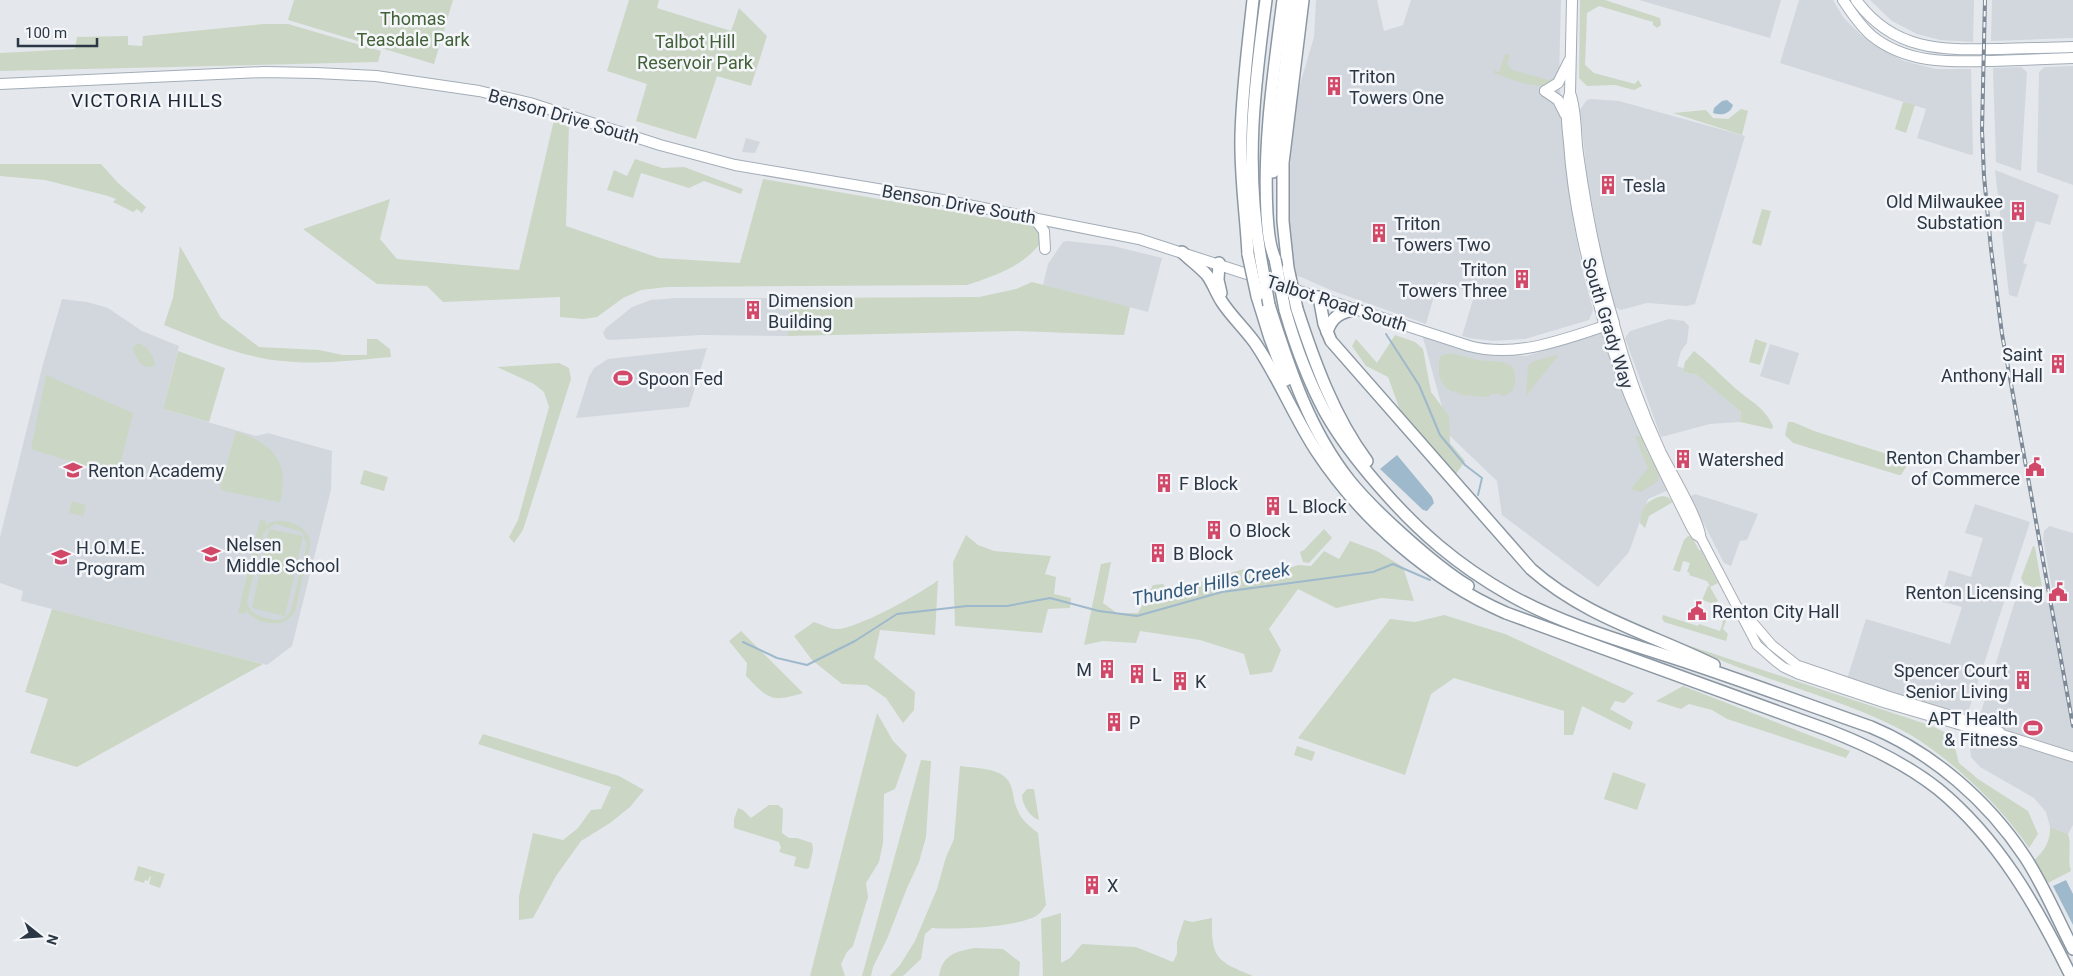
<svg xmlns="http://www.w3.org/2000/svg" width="2073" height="976" viewBox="0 0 2073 976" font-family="Roboto,sans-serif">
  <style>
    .built { fill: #d2d7de }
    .green { fill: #cbd6c5; fill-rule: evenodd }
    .water { fill: #9fb9cc }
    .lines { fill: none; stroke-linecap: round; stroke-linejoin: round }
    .stream { stroke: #9fb9cc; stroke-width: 2 }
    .secondary-casing { stroke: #a9afb7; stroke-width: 11 }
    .primary-casing { stroke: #a3adb8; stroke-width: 12 }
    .motorway-casing { stroke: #8b97a3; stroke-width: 14 }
    .secondary { stroke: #fff; stroke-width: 9 }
    .primary { stroke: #fff; stroke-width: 10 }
    .motorway { stroke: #fff; stroke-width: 11 }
    .rail-casing { stroke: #7d8996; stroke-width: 4 }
    .rail { stroke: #f4f6f9; stroke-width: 2; stroke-dasharray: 5.5; stroke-linecap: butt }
    .motorway-bridge-casing { stroke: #8b97a3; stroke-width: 14; stroke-linecap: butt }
    .motorway-bridge { stroke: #fff; stroke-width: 11 }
    .labels { text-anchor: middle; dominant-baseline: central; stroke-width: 5; stroke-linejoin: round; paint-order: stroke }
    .park-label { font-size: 18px; fill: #436138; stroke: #f4f6f9 }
    .poi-label { font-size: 18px; fill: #2b3745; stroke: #f4f6f9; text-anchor: start }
    .street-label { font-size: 18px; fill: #2b3745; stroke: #f4f6f9 }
    .neighbourhood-label { font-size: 19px; letter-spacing: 1px; fill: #1d2836; stroke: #f4f6f9 }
    .water-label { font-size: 19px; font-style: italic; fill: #335a7a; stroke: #f4f6f9 }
  </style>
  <rect width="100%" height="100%" fill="#e4e8ec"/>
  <!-- built -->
  <g class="built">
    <polygon points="1316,0 1377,0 1384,31 1403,25 1411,0 1561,0 1559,77 1570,203 1583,273 1593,310 1589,320 1525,339 1493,341 1469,338 1462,336 1475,293 1438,282 1426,324 1333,291 1301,277 1287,274 1289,181 1294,119 1299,88 1314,37"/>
    <polygon points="1639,0 1781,0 1770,38"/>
    <polygon points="1799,0 1833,0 1843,17 1861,35 1874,45 1904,61 1936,69 1971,69 1973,154 1971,155 1917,138 1926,109 1780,63"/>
    <polygon points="1870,0 1974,0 1973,42 1940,40 1917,34 1892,21"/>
    <polygon points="1992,0 2073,0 2073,38 1991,41"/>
    <polygon points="2073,66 2073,185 2037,172 2039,72 2044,67"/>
    <polygon points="2021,67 2027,72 2021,171 1996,162 1993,68"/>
    <polygon points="1590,99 1619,101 1745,136 1695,304 1687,306 1647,303 1621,310 1614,307 1602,258 1587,176 1580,110 1586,101"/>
    <polygon points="746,138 760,142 755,153 742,152"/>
    <polygon points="1995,170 2059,195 2050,225 2036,221 2023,263 2027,264 2017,297 2009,295"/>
    <polygon points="1067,241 1113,246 1162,258 1148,312 1043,285 1048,264 1063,242"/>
    <polygon points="676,298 790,298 788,336 701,335 610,340 606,339 603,333 606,328 632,307 651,300"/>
    <polygon points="62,299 87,302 108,308 142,331 179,346 163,409 256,436 268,433 332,451 331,490 292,646 267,665 21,601 23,591 0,583 0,537 43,364"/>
    <polygon points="1669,319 1684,321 1689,326 1687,343 1681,351 1677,366 1683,368 1682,374 1684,372 1697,375 1741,412 1740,422 1710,424 1661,437 1625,338 1630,331"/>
    <polygon points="1607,332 1669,490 1648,499 1629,552 1598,587 1502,515 1497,481 1450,436 1422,334 1480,352 1526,356"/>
    <polygon points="1770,344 1799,353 1789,385 1760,376"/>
    <polygon points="707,348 689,407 576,418 589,377 594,368 608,359"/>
    <polygon points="1695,494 1758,514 1747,540 1740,541 1731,566 1724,563 1690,497"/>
    <polygon points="1975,504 2030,522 1967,716 1847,679 1866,619 1950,644 1962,607 1940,601 1949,570 1971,577 1983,538 1965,533"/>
    <polygon points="2049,526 2073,533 2073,825 2068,834 2050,827 2046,812 2034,798 1980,767 1971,757 1970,748 2017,594 2055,605 2043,539 2044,531"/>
  </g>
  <!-- green -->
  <g class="green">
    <polygon points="294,0 453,0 434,64 288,20"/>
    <polygon points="629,0 659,0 657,8 731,31 739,8 767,36 751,86 717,76 696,139 636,121 647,84 607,71"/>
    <polygon points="1580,0 1605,0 1660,18 1661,25 1657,28 1653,25 1653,22 1599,6 1587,13 1585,65 1594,73 1635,84 1638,80 1642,86 1634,90 1615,85 1587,86 1579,78"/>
    <polygon points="263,24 288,24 381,51 378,62 0,71 0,53 75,49 77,37 128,36 128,45 142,46 143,36"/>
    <path d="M1505 54 1510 55 1507 63 1512 70 1549 80 1553 78 1556 82C1539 92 1511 79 1494 73V70L1499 72Z"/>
    <polygon points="1903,102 1915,105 1906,133 1895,129"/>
    <polygon points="1741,109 1748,111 1742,135 1673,113 1706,110 1713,118 1728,119"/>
    <path d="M554 120 569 124 566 226 659 258 740 263 763 179 1035 226 1040 229 1042 241C1023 267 996 275 967 285L667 287 641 290 623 298 597 317 583 319 560 317V297L443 302 427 286 377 284 303 229 390 199 380 239 397 259 519 270Z"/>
    <polygon points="635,159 662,168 684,167 743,189 741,194 704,181 689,188 641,173 633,198 607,190 614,170 627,176"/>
    <polygon points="0,164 101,164 118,183 146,207 142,213 137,209 133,212 113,202 116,199 108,196 45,180 0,176"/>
    <polygon points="1762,209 1771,211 1761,246 1752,243"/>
    <path d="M180 246 221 318 259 347 319 350 343 355H367V339H377L390 349 391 357C356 360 319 365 284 361 243 358 202 340 164 325L173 298Z"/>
    <polygon points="1032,282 1130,307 1124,335 1017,331 788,336 790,298 979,297 1016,289"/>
    <polygon points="1395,335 1415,342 1423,349 1431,392 1449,416 1450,443 1465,461 1456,474 1400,410 1388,377 1366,366 1352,346 1356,339 1377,363"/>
    <polygon points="1755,339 1767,343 1760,365 1749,362"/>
    <path d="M139 343C148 347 155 357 155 366L146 367 140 363 133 350 134 346Z"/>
    <polygon points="178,351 225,368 209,422 163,409"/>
    <path d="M1694 351C1711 364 1725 380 1741 393 1754 403 1766 410 1773 426L1772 429 1740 422 1741 412 1697 375 1684 372 1683 374H1682L1685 362Z"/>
    <path d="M1451 353 1478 360 1503 362 1512 366C1517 377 1518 393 1503 396L1500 394H1491L1488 397 1461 395 1455 391 1453 392C1438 385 1437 370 1440 356Z"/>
    <polygon points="1557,355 1557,357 1526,396 1528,366 1534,361"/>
    <polygon points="559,363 569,368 571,379 523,530 514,543 509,537 518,520 549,407 544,392 534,384 497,367"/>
    <polygon points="46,375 133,413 117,476 31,449"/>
    <polygon points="1788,422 1793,422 1814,431 1903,459 1906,461 1906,467 1901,475 1899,475 1793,443 1785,435"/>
    <path d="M236 431C273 445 290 460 280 502L223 491 220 488Z"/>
    <polygon points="1635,436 1642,437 1645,448 1659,473 1658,481 1641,492 1631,489 1648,468"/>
    <polygon points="364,470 388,477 384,491 360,484"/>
    <path d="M1662 496 1668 497 1673 502 1649 516 1645 528 1640 523C1641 507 1647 500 1662 496Z"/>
    <polygon points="72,501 86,505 83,516 69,513"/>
    <path d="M260 520 266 521 265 525C281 515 312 525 310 546L295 611C286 630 256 625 246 610L244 614 238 613ZM276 524 302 532 307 544 291 610 285 618 280 620C266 619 250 616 247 602L263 534 268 528Z"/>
    <polygon points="269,529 303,536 285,616 252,608"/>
    <polygon points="1324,529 1332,538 1309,563 1303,562 1300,552 1304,550"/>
    <polygon points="966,535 978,545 994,551 1051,556 1045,574 1056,577 1054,594 1071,598 1070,608 1048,609 1042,633 955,626 953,562"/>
    <polygon points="1688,536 1692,537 1699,550 1701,550 1718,583 1710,587 1718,601 1714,604 1702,600 1708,586 1710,586 1707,581 1689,575 1690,573 1687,572 1690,563 1683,561 1680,572 1673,570 1684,540"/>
    <polygon points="1350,541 1377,551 1403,567 1414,601 1382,598 1336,608 1298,589 1269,629 1281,650 1272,672 1250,675 1244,654 1200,640 1140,631 1136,643 1103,641 1084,645 1101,564 1111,562 1103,603 1117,613 1138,613 1153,585 1163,584 1169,592 1247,568 1253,580 1298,565 1311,566 1324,551 1339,559"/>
    <polygon points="2033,546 2035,547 2042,587 2039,589 2024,584 2021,578"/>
    <path d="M938 580 935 635 880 630 874 658 915 692 914 710 903 723 886 698 867 685 842 684 812 660 794 636 814 622C821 624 829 629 836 629 853 631 924 592 938 580Z"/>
    <polygon points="1719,604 1727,618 1723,629 1728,634 1726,641 1664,622 1662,618 1663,615 1698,626 1699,624 1720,631 1723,623 1715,606"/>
    <polygon points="52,609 263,664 77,767 30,753 48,699 25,692"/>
    <polygon points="1444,615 1505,634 1634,693 1624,703 1615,701 1610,709 1633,722 1630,730 1582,706 1573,735 1564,735 1564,711 1454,678 1431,694 1405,775 1298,738 1390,619 1415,622"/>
    <path d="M741 631 803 693C770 703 769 699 746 676L747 663 729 641Z"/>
    <path d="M1684 644 1932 726 1952 736 1959 763 1978 779 2028 811 2038 834 2029 848C2003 808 1950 758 1909 734 1860 707 1805 692 1754 673 1730 665 1707 654 1684 644Z"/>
    <polygon points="1683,686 1850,751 1846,758 1727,719 1712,710 1689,704 1681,709 1656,701"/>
    <polygon points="877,713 893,741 907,755 895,789 884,794 883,843 879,862 866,883 868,897 853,946 847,952 841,964 845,976 810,976"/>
    <polygon points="483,734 619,776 644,790 630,807 610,823 581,841 556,876 533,918 519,920 519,896 533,833 563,840 578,828 591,810 601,809 611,787 478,744"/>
    <polygon points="1297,746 1315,752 1312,761 1294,755"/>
    <polygon points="921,760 931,761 926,837 919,862 907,888 887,939 873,967 871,976 862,976"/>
    <path d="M960 766C974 768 995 768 1005 777 1014 785 1012 796 1016 806 1020 819 1028 825 1038 833L1046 905C1043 909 1041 913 1036 916 1017 927 954 930 932 928L925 934 921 959 903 976H890L900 965 915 941 937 889 946 857 954 839Z"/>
    <polygon points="1613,772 1646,784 1637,810 1604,799"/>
    <path d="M1027 789H1034L1039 820C1030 817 1022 805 1022 795Z"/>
    <polygon points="769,805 778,805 783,809 782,833 789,838 797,838 812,843 813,850 809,868 806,869 794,866 796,857 782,853 779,851 781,848 779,842 734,828 734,819 738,808 743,810 751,818"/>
    <path d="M2050 827 2068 834C2072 846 2067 858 2071 871L2046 884 2034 860C2044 852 2051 840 2050 827Z"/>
    <polygon points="138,866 165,874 160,888 149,884 151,877 150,876 148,881 145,880 144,883 134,880"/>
    <path d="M1061 913V963L1070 958 1082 944 1136 947 1173 962 1177 954V942L1184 920 1192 922 1212 918C1211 959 1217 961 1253 976H1043L1041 919Z"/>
    <path d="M975 948 1003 949 1020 962 1019 976H939C942 955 956 951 975 948Z"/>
  </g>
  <!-- water -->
  <g class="water">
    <path d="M1727 100 1733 105C1730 114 1722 116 1713 113L1714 108 1722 101Z"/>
    <polygon points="1397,455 1432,497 1434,503 1427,511 1423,510 1380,469"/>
    <polygon points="2066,880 2073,894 2073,925 2053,886"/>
  </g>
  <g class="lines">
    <!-- stream -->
    <g class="stream">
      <polyline points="1386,334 1419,385 1440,435 1465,465 1482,478 1478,495"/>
      <polyline points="743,642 777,658 807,665 855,641 897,614 967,606 1007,606 1050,598 1099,611 1137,616 1222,592 1373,572 1393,564 1430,580"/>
    </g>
    <!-- secondary casing -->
    <g class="secondary-casing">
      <g id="secondary">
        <path d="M1614 323C1626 367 1642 411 1661 452 1671 472 1700 520 1701 538"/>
        <path d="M1605 326C1625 397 1659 463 1692 529L1696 535 1701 538 1757 645 1774 660 1783 667 1798 674 1885 703 1984 732 2004 735 2073 757"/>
        <polyline points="1741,609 1772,645 1797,665 1888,696 1992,728 2000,732"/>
      </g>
    </g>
    <!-- primary casing -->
    <g class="primary-casing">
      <g id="primary">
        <path d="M1572 0 1570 93C1565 109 1567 125 1569 142 1573 205 1588 266 1605 326"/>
        <path d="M1843 0C1851 12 1860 26 1872 36 1907 64 1950 62 1992 61 2019 60 2046 59 2073 58"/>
        <path d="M1856 0C1894 52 1943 50 2001 49 2025 48 2049 48 2073 47"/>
        <path d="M0 84 264 72 316 73 376 76 479 91 530 103 660 145 735 165 943 200 1139 239 1469 346C1518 359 1567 338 1614 323 1597 268 1586 211 1578 154 1575 133 1577 112 1570 93"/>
        <polyline points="1545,91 1558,83 1569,61"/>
        <polyline points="1545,91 1558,100 1565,114"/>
        <polyline points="1033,217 1044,231 1045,249"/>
      </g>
    </g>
    <!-- motorway casing -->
    <g class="motorway-casing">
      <g id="motorway">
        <polyline points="1273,172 1293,0"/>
        <path d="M1182 252C1190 260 1200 267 1207 275 1213 283 1216 293 1222 302 1231 316 1245 329 1255 343 1279 378 1294 417 1317 452 1362 520 1431 580 1506 613L1828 730C1867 745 1905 763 1938 789 1999 839 2037 907 2071 976"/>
        <path d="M1248 254C1246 215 1240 176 1241 136 1242 91 1248 46 1253 0"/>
        <path d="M1260 254C1245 164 1254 89 1266 0"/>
        <path d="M1275 259C1269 245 1268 229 1267 214 1263 142 1274 71 1283 0"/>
        <polyline points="1219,263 1218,280 1221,293"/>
        <polyline points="1288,268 1283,221 1283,163 1303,0"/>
        <polyline points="1257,296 1270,338 1286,380"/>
        <path d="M1319 297 1324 324 1331 341 1531 569C1585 617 1651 634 1714 665"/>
        <path d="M1269 305C1289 367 1308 428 1349 480 1365 500 1383 517 1402 534 1422 552 1445 572 1468 586"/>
        <path d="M1297 309C1314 361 1334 417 1367 461"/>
        <path d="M1285 310C1295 345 1308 380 1325 412 1340 439 1359 463 1379 486 1419 532 1457 565 1510 595 1565 626 1632 644 1692 664 1752 684 1811 706 1871 727 1933 753 1988 801 2025 857 2044 886 2057 918 2073 949"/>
        <path d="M1327 332C1332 316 1341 312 1357 309"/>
      </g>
    </g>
    <!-- secondary -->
    <use href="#secondary" class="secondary"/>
    <!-- primary -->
    <use href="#primary" class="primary"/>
    <!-- motorway -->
    <use href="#motorway" class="motorway"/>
    <!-- rail casing -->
    <g class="rail-casing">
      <polyline id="rail" points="1985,0 1982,130 1984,176 1991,249 2002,334 2073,726"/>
    </g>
    <!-- rail -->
    <use href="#rail" class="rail"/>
    <!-- motorway-bridge casing -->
    <g class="motorway-bridge-casing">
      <g id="motorway-bridge">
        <polyline points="1248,254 1257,296"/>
        <polyline points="1260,254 1269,305"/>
        <polyline points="1275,259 1285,310"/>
        <polyline points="1288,268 1297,309"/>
      </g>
    </g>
    <!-- motorway-bridge -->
    <use href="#motorway-bridge" class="motorway-bridge"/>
  </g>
  <!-- icons -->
  <defs>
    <g id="building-bare" transform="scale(1.5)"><path d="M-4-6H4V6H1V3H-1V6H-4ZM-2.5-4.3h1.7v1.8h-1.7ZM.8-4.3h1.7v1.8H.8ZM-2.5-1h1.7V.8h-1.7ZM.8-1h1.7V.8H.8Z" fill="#d24869" stroke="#f4f6f9" stroke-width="2.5" paint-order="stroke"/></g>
    <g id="stadium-bare" transform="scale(1.5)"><path d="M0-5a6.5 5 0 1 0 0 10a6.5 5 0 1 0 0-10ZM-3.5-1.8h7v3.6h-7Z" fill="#d24869" stroke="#f4f6f9" stroke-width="2.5" paint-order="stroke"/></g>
    <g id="civic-bare" transform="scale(1.5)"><path d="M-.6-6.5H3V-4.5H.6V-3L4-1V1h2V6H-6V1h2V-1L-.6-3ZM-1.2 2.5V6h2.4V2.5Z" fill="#d24869" stroke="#f4f6f9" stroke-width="2.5" paint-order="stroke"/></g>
    <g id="school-bare" transform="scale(1.5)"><path d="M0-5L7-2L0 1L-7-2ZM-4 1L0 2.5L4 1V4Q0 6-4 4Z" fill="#d24869" stroke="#f4f6f9" stroke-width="2.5" paint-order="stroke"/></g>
  </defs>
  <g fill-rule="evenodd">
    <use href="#building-bare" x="1334" y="86"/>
    <use href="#building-bare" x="1608" y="185"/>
    <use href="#building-bare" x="2018" y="211"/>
    <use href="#building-bare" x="1379" y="233"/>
    <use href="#building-bare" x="1522" y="279"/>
    <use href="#building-bare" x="753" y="310"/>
    <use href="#building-bare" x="2058" y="364"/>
    <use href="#stadium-bare" x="623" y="378"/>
    <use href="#building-bare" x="1683" y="459"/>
    <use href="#civic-bare" x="2035" y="467"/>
    <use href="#school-bare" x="73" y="470"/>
    <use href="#building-bare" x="1164" y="483"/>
    <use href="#building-bare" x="1273" y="506"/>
    <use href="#building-bare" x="1214" y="530"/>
    <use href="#building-bare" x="1158" y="553"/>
    <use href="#school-bare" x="211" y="554"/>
    <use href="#school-bare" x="61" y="557"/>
    <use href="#civic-bare" x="2058" y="592"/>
    <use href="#civic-bare" x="1697" y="611"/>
    <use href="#building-bare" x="1107" y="669"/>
    <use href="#building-bare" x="1137" y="674"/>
    <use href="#building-bare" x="2023" y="680"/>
    <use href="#building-bare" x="1180" y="681"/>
    <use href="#building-bare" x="1114" y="722"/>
    <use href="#stadium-bare" x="2033" y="728"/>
    <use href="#building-bare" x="1092" y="885"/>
  </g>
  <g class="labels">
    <!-- park labels -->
    <g class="park-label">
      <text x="413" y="18">Thomas<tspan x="413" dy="21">Teasdale Park</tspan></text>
      <text x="695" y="41">Talbot Hill<tspan x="695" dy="21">Reservoir Park</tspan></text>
    </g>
    <!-- poi labels -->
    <g class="poi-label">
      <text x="1349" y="76">Triton<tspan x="1349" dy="21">Towers One</tspan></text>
      <text x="1623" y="185">Tesla</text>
      <text x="2003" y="201" text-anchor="end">Old Milwaukee<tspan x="2003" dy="21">Substation</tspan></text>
      <text x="1394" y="223">Triton<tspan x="1394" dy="21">Towers Two</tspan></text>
      <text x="1507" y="269" text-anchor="end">Triton<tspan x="1507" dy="21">Towers Three</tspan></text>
      <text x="768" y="300">Dimension<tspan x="768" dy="21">Building</tspan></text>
      <text x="2043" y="354" text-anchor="end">Saint<tspan x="2043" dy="21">Anthony Hall</tspan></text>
      <text x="638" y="378">Spoon Fed</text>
      <text x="2020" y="457" text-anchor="end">Renton Chamber<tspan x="2020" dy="21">of Commerce</tspan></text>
      <text x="1698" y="459">Watershed</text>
      <text x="88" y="470">Renton Academy</text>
      <text x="1179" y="483">F Block</text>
      <text x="1288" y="506">L Block</text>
      <text x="1229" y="530">O Block</text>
      <text x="226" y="544">Nelsen<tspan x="226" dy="21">Middle School</tspan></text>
      <text x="76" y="547">H.O.M.E.<tspan x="76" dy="21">Program</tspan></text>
      <text x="1173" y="553">B Block</text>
      <text x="2043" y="592" text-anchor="end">Renton Licensing</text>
      <text x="1712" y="611">Renton City Hall</text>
      <text x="1092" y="669" text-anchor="end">M</text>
      <text x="2008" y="670" text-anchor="end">Spencer Court<tspan x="2008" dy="21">Senior Living</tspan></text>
      <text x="1152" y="674">L</text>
      <text x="1195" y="681">K</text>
      <text x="2018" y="718" text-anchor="end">APT Health<tspan x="2018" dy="21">&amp; Fitness</tspan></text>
      <text x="1129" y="722">P</text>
      <text x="1107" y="885">X</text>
    </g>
    <!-- street labels -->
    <g class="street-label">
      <text transform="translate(564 116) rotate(16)">Benson Drive South</text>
      <text transform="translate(959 204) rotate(10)">Benson Drive South</text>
      <text transform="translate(1337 303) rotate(18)">Talbot Road South</text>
      <text transform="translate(1608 323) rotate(73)">South Grady Way</text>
    </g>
    <!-- neighbourhood labels -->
    <g class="neighbourhood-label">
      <text x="147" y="100">VICTORIA HILLS</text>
    </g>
    <!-- water labels -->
    <g class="water-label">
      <text transform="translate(1211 584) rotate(-11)">Thunder Hills Creek</text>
    </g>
  </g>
  <!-- north arrow -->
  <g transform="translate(40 936) rotate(107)" stroke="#f4f6f9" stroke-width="4" paint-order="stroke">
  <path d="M0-4L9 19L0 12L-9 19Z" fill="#2b3745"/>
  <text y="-8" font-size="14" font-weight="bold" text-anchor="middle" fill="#2b3745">N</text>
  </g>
  <!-- scale -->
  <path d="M18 38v8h79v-8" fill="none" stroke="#2b3745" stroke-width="2.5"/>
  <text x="25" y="38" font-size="15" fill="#2b3745" stroke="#f4f6f9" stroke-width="4" paint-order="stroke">100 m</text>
</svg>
